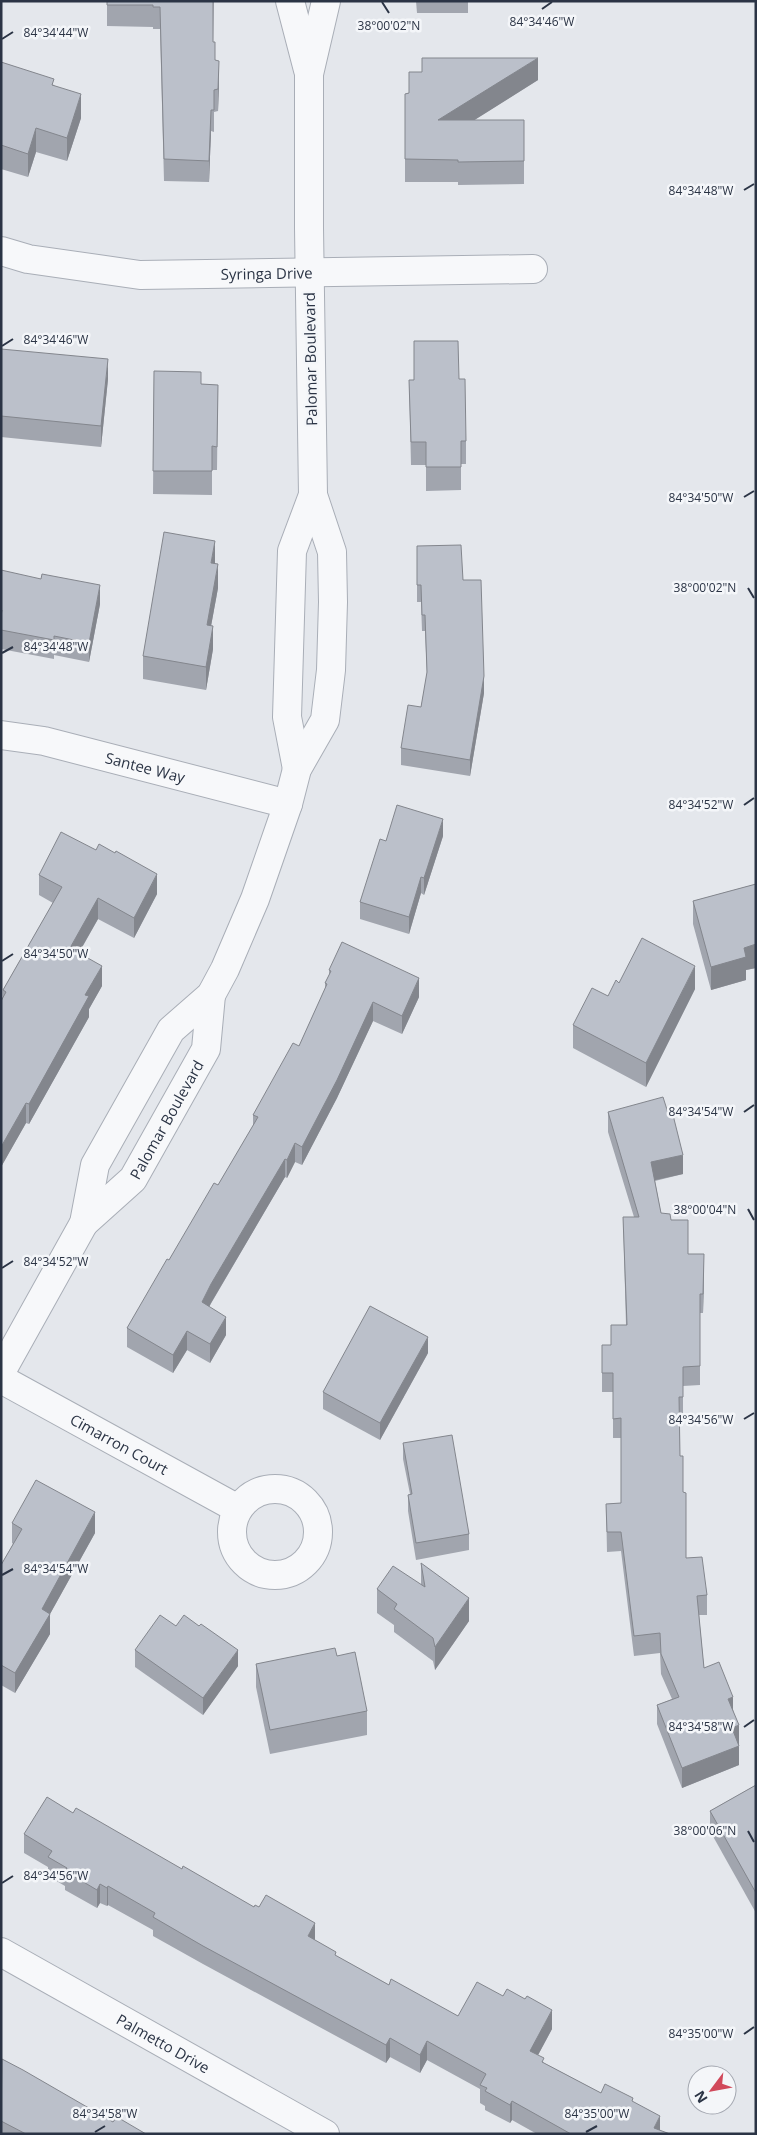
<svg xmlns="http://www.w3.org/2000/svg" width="757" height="2135" viewBox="0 0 757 2135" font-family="'Open Sans',sans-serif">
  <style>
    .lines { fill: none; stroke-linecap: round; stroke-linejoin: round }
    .minor-casing { stroke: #a9aeb7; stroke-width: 30 }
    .minor { stroke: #f7f8fa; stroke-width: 28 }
    .wall { fill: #a1a5ae }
    .shaded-wall { fill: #83868d }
    .building { fill: #bbc0ca; stroke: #83868d }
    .ticks { fill: none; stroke: #2b3445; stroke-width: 2 }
    .labels { text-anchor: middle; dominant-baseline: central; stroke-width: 5; stroke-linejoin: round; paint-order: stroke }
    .street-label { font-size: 15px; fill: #2b3445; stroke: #f4f6f9 }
    .ticks-label { font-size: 12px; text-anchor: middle; fill: #2b3445; stroke: #f4f6f9; stroke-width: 5; stroke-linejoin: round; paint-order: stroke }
  </style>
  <rect width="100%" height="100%" fill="#e4e7ec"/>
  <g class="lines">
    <!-- minor casing -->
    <g class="minor-casing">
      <g id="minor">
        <polyline points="290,1 308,70"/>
        <path id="s1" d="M1 251 28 259 140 275 533 269"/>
        <path id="s2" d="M1 735 44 741 288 804"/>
        <polyline points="297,769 287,717 292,551 313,495"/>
        <path id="s3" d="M84 1223 133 1179 206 1049 211 995"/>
        <polyline points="1,1372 84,1223 95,1165 171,1030 211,995 225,969 255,899 288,804 297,769 325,720 331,670 333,602 332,552 313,495 309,228 309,74 326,1"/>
        <path id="s4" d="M1 1379 238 1509"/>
        <circle cx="275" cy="1532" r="43"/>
        <path id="s5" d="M1 1952 325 2134"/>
      </g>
    </g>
    <!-- minor -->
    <use href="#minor" class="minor"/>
  </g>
  <!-- wall -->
  <g class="wall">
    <polygon points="107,1 214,1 213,42 215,60 219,83 218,111 214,112 214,132 211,131 209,182 164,181 160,29 153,29 153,27 107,26"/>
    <polygon points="416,1 468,1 468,13 417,13"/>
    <polygon points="422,58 538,80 474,120 524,120 524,184 458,185 458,182 405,182 405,94 409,93 422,72"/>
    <polygon points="1,62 54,85 81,118 67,161 36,152 28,177 1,169"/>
    <polygon points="1,349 108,379 101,447 1,437"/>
    <polygon points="154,371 201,384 218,385 217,470 212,470 212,495 153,494"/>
    <polygon points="459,379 466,441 466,464 461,464 461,490 426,491 426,465 411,465 409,380"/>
    <polygon points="417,546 463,580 484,693 470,776 401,765 401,748 421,707 427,675 425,631 422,631 421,602 417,602"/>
    <polygon points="215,564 218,588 211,626 213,649 206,690 143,679 143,656"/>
    <polygon points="1,570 100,604 89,662 54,655 54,659 1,649"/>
    <polygon points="443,836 424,895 421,893 409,934 360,919 360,902 386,841"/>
    <polygon points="39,875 157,894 134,938 98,919 79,953 102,986 89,1009 89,1017 29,1124 26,1123 1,1167 1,1001 3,998 3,990 53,903 39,895"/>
    <polygon points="756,884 756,968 746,970 746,980 711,990 693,924 693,901"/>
    <polygon points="329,970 419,997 402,1034 373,1021 337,1098 302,1165 295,1162 287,1178 285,1177 209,1307 226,1335 210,1363 187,1350 173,1373 127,1347 127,1328 169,1260 218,1185 253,1126 253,1115 299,1046 325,989 325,983 329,975"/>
    <polygon points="619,983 695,989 646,1087 573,1048 573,1025 608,996"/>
    <polygon points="608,1112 669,1116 683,1174 655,1181 661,1213 671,1220 688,1254 704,1274 703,1313 700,1313 700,1385 683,1386 683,1416 679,1416 680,1456 683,1492 686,1558 707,1595 707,1615 699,1615 704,1668 733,1709 739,1745 738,1745 739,1765 682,1788 657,1724 657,1705 672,1699 661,1674 660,1653 634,1656 621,1551 607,1552 606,1504 621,1503 621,1438 613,1438 613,1392 602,1392 602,1345 611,1345 626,1325 623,1217 634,1217 608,1132"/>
    <polygon points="428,1353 380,1440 323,1409 323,1392"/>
    <polygon points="403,1443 469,1534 469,1550 416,1560 408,1511 408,1495 410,1494 403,1459"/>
    <polygon points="12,1523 95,1533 50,1614 50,1634 15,1693 1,1685 1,1565 13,1544 12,1543"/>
    <polygon points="421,1563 469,1621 435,1670 433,1661 394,1632 394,1625 377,1613 377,1589 421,1584"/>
    <polygon points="176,1626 238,1666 203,1715 135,1667 135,1650"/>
    <polygon points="337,1656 367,1711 367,1735 270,1754 256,1687 256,1664"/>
    <polygon points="756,1785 756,1913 710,1831 710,1811"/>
    <polygon points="73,1813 254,1907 315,1940 336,1956 389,1985 458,2016 552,2029 538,2055 544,2063 601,2093 633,2102 660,2131 670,2134 537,2134 512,2120 510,2123 485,2110 485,2106 480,2103 480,2089 427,2060 420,2073 390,2057 386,2063 203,1964 153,1936 153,1930 108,1905 107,1906 100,1903 97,1908 65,1890 65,1886 48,1876 48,1867 24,1853 24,1834"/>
    <polygon points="1,2060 113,2122 146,2134 1,2134"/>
  </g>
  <!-- shaded-wall -->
  <g class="shaded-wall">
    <polygon points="538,58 538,80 438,143 438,120"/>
    <polygon points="219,61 219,83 218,111 218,89"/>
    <polygon points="81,94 81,118 67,161 67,138"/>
    <polygon points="211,110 211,131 209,182 209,161"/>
    <polygon points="36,128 36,152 28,177 28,154"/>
    <polygon points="108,359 108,379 101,447 101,426"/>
    <polygon points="215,541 215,564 211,563"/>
    <polygon points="218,564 218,588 207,648 207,625"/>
    <polygon points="100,585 100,604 89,662 89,643"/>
    <polygon points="213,626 213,649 206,690 206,667"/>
    <polygon points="484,676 484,693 470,776 470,760"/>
    <polygon points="443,819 443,836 424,895 424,878"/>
    <polygon points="157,874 157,894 134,938 134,918"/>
    <polygon points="421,877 421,893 409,934 409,917"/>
    <polygon points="98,898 98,919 70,968 70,948"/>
    <polygon points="756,944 756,968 746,970 746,980 711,990 711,967 744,948"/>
    <polygon points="102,966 102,986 89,1009 89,1017 29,1124 29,1104 85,995"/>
    <polygon points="695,966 695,989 646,1087 646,1063"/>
    <polygon points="419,978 419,997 402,1034 402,1016"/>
    <polygon points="373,1002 373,1021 337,1098 302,1165 302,1147"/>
    <polygon points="26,1103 26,1123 1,1167 1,1147"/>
    <polygon points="295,1143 295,1162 287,1178 287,1160"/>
    <polygon points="683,1155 683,1174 651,1181 651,1162"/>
    <polygon points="285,1159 285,1177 211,1303 202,1321 202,1302 211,1284"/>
    <polygon points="704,1254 704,1274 703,1313 703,1294"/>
    <polygon points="226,1317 226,1335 210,1363 210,1344"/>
    <polygon points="187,1331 187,1350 173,1373 173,1355"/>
    <polygon points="428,1337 428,1353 380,1440 380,1423"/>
    <polygon points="95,1512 95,1533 50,1614 50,1634 15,1693 15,1673 42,1609"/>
    <polygon points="469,1598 469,1621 435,1670 435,1647"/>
    <polygon points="238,1650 238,1666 203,1715 203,1698"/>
    <polygon points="733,1697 733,1716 728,1699"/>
    <polygon points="739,1725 739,1745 732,1748 732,1728"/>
    <polygon points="739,1746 739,1765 682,1788 682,1768"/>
    <polygon points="100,1884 100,1903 97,1908 97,1890"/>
    <polygon points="108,1886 108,1905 107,1906 107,1888"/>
    <polygon points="315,1923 315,1942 308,1936"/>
    <polygon points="552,2010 552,2029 530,2070 530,2051"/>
    <polygon points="390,2038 390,2057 386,2063 386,2045"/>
    <polygon points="427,2041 427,2060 420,2073 420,2055"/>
    <polygon points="512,2101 512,2120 510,2123 510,2105"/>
    <polygon points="660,2116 660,2134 654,2128"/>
  </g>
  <!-- building -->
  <g class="building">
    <polygon points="107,1 213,1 213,42 215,42 215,60 219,61 218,89 214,90 214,110 211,110 209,161 164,159 160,7 153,7 153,5 107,5"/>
    <polygon points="422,58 538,58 438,120 524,120 524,161 458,162 458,160 405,159 405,94 409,93 409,72 422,72"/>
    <polygon points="1,62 54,79 52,85 81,94 67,138 36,128 28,154 1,145"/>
    <polygon points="414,341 458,341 459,379 465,379 466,441 461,441 461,467 426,467 426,442 411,442 409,380 414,380"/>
    <polygon points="1,349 108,359 101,426 1,416"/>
    <polygon points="154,371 201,372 201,384 218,385 217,447 212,446 212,471 153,471"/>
    <polygon points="164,532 215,541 211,563 218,564 207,625 213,626 206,667 143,656"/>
    <polygon points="461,545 463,580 481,580 484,676 470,760 401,748 408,705 421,707 427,672 425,615 422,615 421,585 417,585 417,546"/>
    <polygon points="1,570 41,579 42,574 100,585 89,643 54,636 54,640 1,630 1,616 2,610 1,610"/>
    <polygon points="397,805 443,819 424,878 421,877 409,917 360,902 380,839 386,841"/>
    <polygon points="61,832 96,850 99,844 115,853 116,851 157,874 134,918 98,898 70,948 102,966 85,995 89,996 29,1104 26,1103 1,1147 1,1001 6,992 3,990 62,887 39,875"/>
    <polygon points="756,884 756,944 744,948 746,957 711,967 693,901"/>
    <polygon points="642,938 695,966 646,1063 573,1025 592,988 608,996 616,980 619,983"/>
    <polygon points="342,942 419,978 402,1016 373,1002 337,1080 302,1147 295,1143 287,1160 285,1159 211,1284 202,1302 226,1317 210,1344 187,1331 173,1355 127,1328 167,1259 169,1260 214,1183 218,1185 258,1117 253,1115 293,1043 299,1046 327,984 325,983 331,971 329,970"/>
    <polygon points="663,1097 669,1116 673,1115 683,1155 651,1162 661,1213 670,1214 671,1220 688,1220 688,1254 704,1254 703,1294 700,1294 700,1366 683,1367 683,1397 679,1397 680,1456 683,1456 683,1492 686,1493 686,1558 702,1557 707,1595 697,1596 704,1668 719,1662 733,1697 728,1699 739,1725 732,1728 739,1746 682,1768 657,1705 679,1697 661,1654 660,1633 634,1636 621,1532 607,1532 606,1504 621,1503 621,1418 613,1419 613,1373 602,1373 602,1345 611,1345 611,1325 627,1325 623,1217 639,1217 608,1112"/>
    <polygon points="370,1306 428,1337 380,1423 323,1392"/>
    <polygon points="452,1435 469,1534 416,1543 408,1495 412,1494 403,1443"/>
    <polygon points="36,1480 95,1512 42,1609 50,1614 15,1673 1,1665 1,1565 22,1529 12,1523"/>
    <polygon points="421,1563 469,1598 435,1647 433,1638 394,1609 397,1604 377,1589 393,1566 425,1587"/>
    <polygon points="160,1615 176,1626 184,1615 199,1626 201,1624 238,1650 203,1698 135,1650"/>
    <polygon points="335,1648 337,1656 355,1652 367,1711 270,1730 256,1664"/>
    <polygon points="756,1785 756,1893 710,1811"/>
    <polygon points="47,1797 73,1813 76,1808 182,1869 183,1866 254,1907 255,1905 259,1907 266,1895 315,1923 308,1936 336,1952 335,1955 389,1985 391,1979 458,2016 477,1982 503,1996 507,1989 525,1999 527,1996 552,2010 530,2051 544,2058 542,2062 601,2093 605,2084 633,2098 632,2101 660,2116 654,2128 670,2134 571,2134 512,2101 510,2105 485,2091 487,2088 480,2085 486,2074 427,2041 420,2055 390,2038 386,2045 203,1946 153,1917 155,1913 108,1886 107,1888 100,1884 97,1890 65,1871 67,1868 48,1857 52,1851 24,1834"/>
    <polygon points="2,2059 23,2070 113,2122 117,2117 146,2134 26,2134 1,2121"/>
  </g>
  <!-- ticks -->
  <path class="ticks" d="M382 2 389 13M542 9 552 2M2 39 13 32M744 190 754 184M2 346 13 339M744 497 754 491M748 588 754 598M2 653 13 647M744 805 754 798M2 961 13 954M744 1112 754 1105M748 1209 754 1220M2 1268 13 1261M744 1419 754 1413M2 1575 13 1569M744 1727 754 1720M748 1831 754 1842M2 1883 13 1876M744 2034 754 2027M95 2132 105 2126M586 2132 597 2126"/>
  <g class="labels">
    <!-- street labels -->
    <g class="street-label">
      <text stroke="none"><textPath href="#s1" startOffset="268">Syringa Drive</textPath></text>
      <text transform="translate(310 359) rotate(-91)">Palomar Boulevard</text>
      <text stroke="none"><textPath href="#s2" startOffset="148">Santee Way</textPath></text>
      <text stroke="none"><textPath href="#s3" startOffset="134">Palomar Boulevard</textPath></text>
      <text stroke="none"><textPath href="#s4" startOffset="135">Cimarron Court</textPath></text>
      <text stroke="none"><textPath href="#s5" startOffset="186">Palmetto Drive</textPath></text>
    </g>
  </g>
  <g class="ticks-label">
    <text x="542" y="26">84°34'46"W</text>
    <text x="389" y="30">38°00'02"N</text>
    <text x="56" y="37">84°34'44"W</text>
    <text x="701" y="195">84°34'48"W</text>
    <text x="56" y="344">84°34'46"W</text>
    <text x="701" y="502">84°34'50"W</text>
    <text x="705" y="592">38°00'02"N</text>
    <text x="56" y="651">84°34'48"W</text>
    <text x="701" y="809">84°34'52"W</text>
    <text x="56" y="958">84°34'50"W</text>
    <text x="701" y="1116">84°34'54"W</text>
    <text x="705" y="1214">38°00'04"N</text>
    <text x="56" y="1266">84°34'52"W</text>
    <text x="701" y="1424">84°34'56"W</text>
    <text x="56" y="1573">84°34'54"W</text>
    <text x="701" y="1731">84°34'58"W</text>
    <text x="705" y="1835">38°00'06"N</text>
    <text x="56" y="1880">84°34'56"W</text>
    <text x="701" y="2038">84°35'00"W</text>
    <text x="105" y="2118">84°34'58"W</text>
    <text x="597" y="2118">84°35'00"W</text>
  </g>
  <!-- border -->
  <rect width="757" height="2135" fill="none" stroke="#2b3445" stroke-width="5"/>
  <!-- north arrow -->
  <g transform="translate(712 2090) rotate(238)"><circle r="24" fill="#f4f6f9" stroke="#a4a8b1"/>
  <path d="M0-4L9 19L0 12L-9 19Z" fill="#d1495b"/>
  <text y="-8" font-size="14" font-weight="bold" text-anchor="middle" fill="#2b3445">N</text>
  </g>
</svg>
